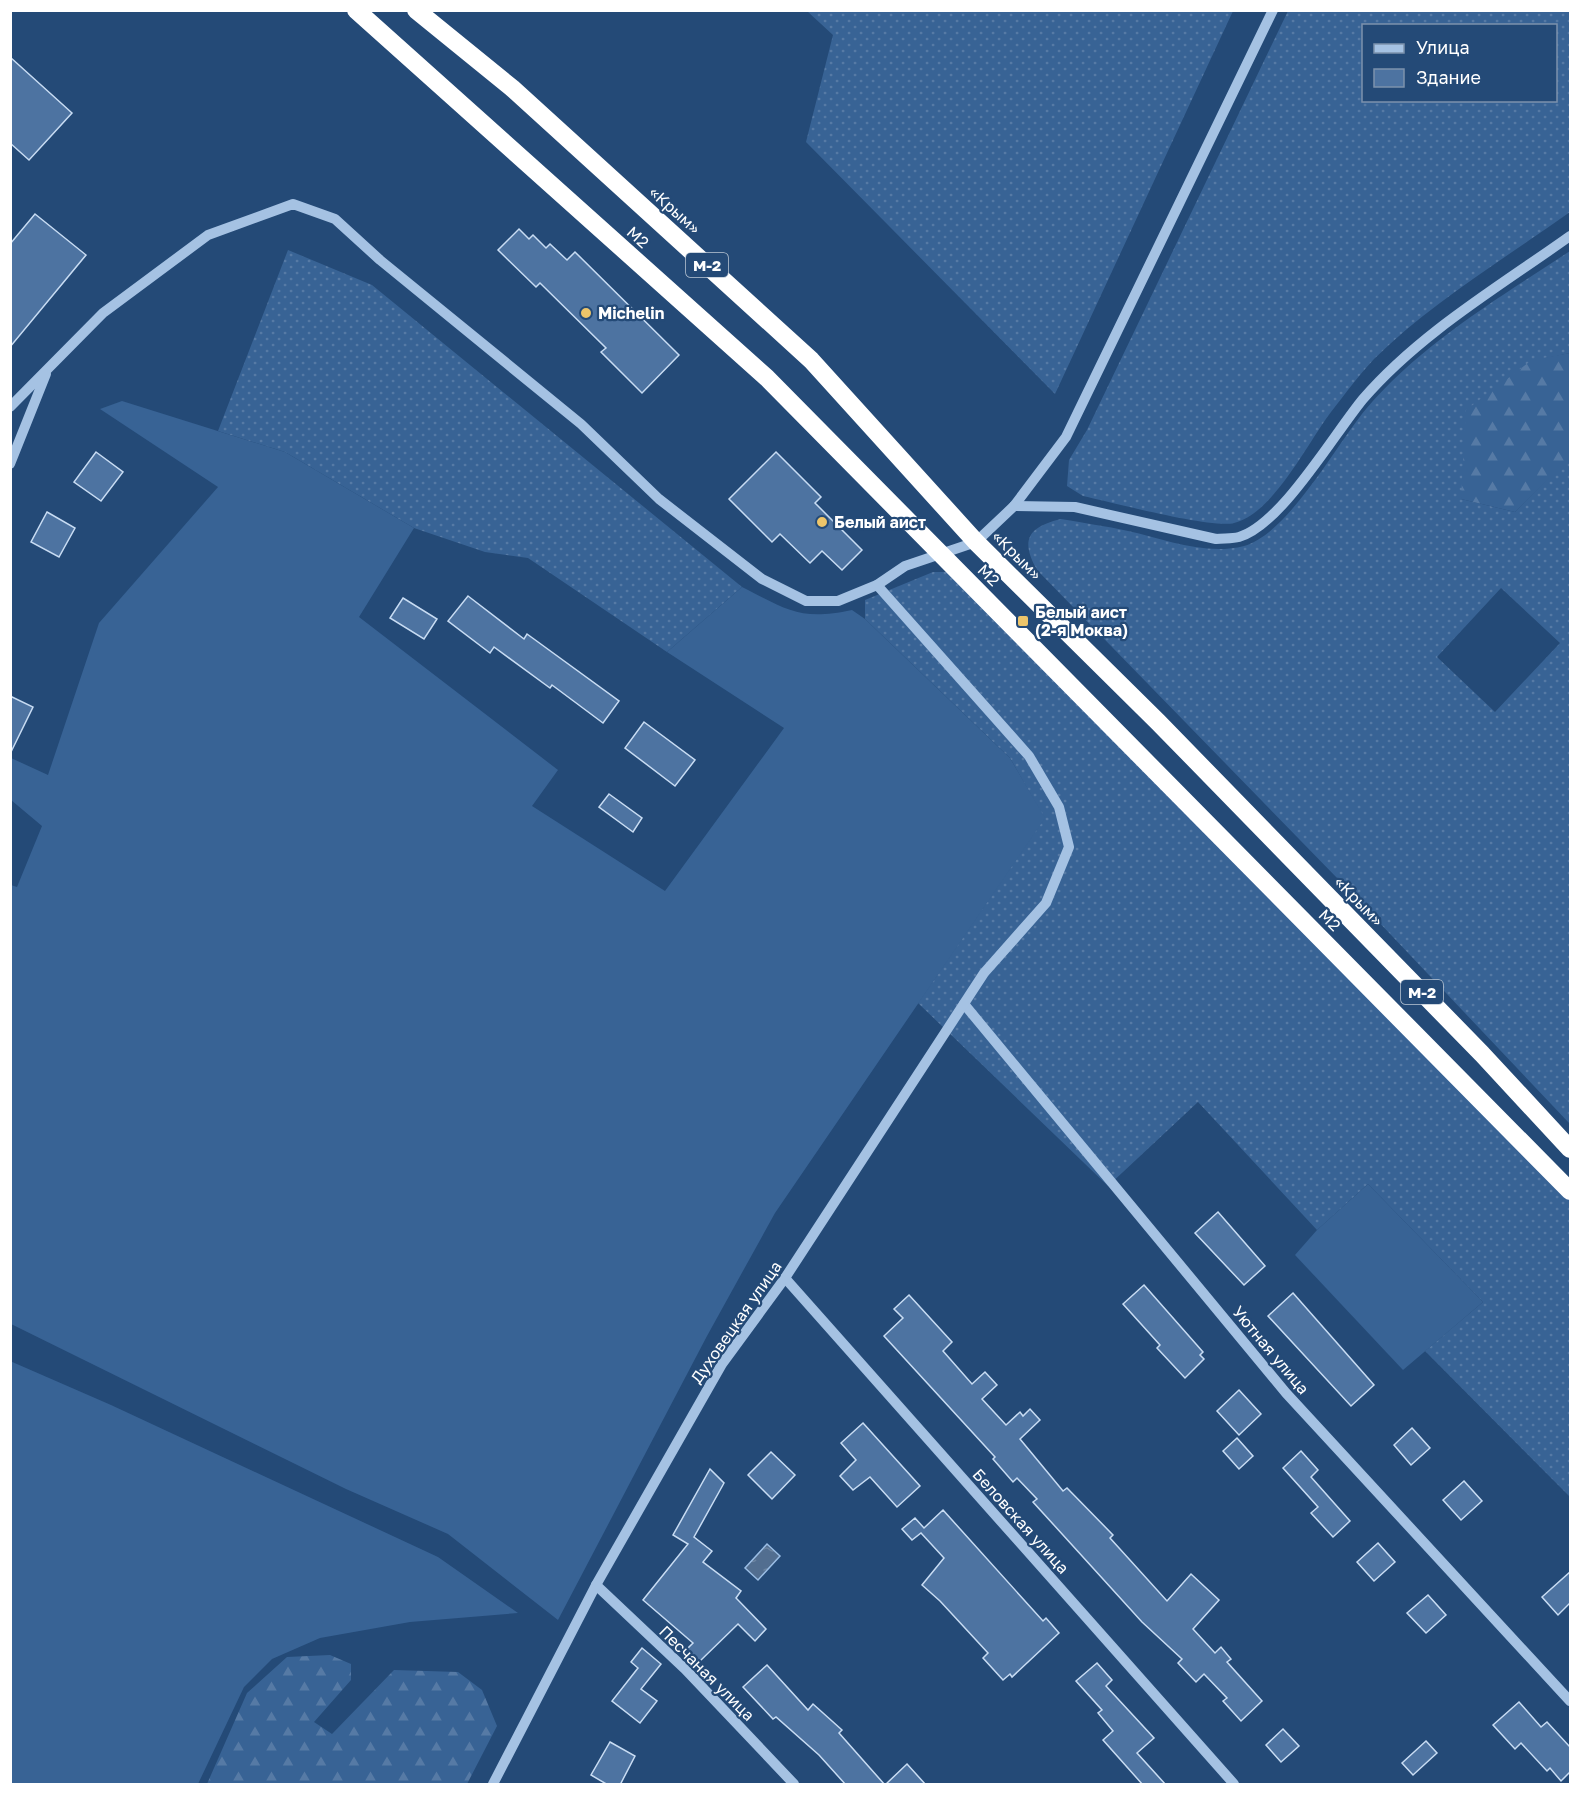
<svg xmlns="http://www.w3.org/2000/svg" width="1581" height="1795" viewBox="0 0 1581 1795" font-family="'Golos Text',sans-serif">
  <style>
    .grass { fill: url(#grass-dots); fill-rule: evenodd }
    .forest { fill: url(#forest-firs) }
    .garden { fill: #386395 }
    .water { fill: url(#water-ripples); stroke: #9abde4; stroke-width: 1.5 }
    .building { fill: #4d73a1; stroke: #c8dcf3; stroke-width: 1.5 }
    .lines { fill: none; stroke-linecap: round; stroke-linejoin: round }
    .minor { stroke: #a5c2e3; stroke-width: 10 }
    .highway { stroke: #fff; stroke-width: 18 }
    .poi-dot { fill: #edc56a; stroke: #244a77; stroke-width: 2 }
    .labels { text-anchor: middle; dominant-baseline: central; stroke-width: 4.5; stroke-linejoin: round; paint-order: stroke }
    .shield { fill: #244a77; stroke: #bdc9d6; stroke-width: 1.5 }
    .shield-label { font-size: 15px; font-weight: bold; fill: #fff }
    .street-label { font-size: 16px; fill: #fff; stroke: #244a77 }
    .poi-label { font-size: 16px; font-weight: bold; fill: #fff; stroke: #244a77; text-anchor: start }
  </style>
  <defs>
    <pattern id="grass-dots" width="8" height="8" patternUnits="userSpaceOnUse" patternTransform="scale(1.5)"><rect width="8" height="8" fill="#386395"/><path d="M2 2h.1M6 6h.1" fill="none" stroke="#567aa5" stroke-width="1.8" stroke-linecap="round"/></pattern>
    <pattern id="forest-firs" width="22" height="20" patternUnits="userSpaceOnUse" patternTransform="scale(1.5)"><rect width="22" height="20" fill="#386395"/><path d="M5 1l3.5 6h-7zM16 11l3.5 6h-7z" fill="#567aa5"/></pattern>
    <pattern id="water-ripples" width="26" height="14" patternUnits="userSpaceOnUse" patternTransform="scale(1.5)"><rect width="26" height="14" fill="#526e90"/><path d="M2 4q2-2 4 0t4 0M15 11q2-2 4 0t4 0" fill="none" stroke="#6c84a1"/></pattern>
  </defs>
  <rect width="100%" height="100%" fill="#244a77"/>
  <!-- grass -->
  <g class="grass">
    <polygon points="807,11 1233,11 1055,394 806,142 833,35"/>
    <path d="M1288 11H1570V212C1504 259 1432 302 1374 359 1359 375 1345 394 1331 412 1308 442 1273 514 1234 523 1212 529 1111 502 1083 496L1067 486 1069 460 1087 430ZM1364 26H1556V100H1364Z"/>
    <polygon points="288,250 372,285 742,587 667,652 528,558 485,552 414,528 285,452 218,431"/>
    <path d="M1570 251V353L1532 361 1461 499 1515 512 1570 456V1124L1339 880 1037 570C1020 540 1028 527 1061 519 1083 523 1106 526 1128 531 1165 539 1205 556 1244 546 1288 534 1336 445 1366 409 1422 343 1499 298 1570 251ZM1501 588 1560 643 1495 712 1437 657Z"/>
    <polygon points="933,572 970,572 1570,1191 1570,1497 1425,1351 1483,1302 1368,1184 1317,1230 1198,1102 1108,1186 918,1003 1044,818 1010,758 865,619 865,600"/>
  </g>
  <!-- forest -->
  <g class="forest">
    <polygon points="1570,353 1569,458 1515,512 1461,499 1466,410 1532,360"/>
    <polygon points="330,1655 351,1664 351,1680 314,1722 332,1734 394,1670 458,1672 482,1690 497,1726 467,1784 207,1784 247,1693 287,1657"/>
  </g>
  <!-- garden -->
  <g class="garden">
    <path d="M122 401 285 452 414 528 359 617 558 770 532 806 665 891 784 728 667 652 742 587C788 610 800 621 852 610L865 619 1010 758 1045 818 775 1213 707 1336 558 1620 448 1534 346 1489 11 1324V885L17 887 42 826 11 800V758L48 775 99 623 218 487 100 409Z"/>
    <polygon points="1368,1184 1483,1302 1403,1370 1295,1255 1317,1230"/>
    <polygon points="10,1361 111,1405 438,1557 518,1613 410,1622 320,1638 272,1659 244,1687 198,1784 11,1784"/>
  </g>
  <!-- water -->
  <polygon class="water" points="767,1544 780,1556 758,1580 745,1568"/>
  <!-- building -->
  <g class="building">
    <polygon points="10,57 72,113 29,160 10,143"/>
    <polygon points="35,214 86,255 10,347 10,244"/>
    <polygon points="519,229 529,239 533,235 546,248 550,244 567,260 575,252 679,355 642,393 601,352 606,348 540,283 536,287 498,250"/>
    <polygon points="96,452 123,472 101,501 74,482"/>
    <polygon points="776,452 821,497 815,503 862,550 842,570 822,551 810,563 780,534 772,542 729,499"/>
    <polygon points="47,512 75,528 59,557 31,542"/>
    <polygon points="468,596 524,639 527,634 619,701 603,723 552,685 550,688 494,647 490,653 448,621"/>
    <polygon points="403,598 437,619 424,639 390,618"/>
    <polygon points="10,696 33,707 10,754"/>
    <polygon points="644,722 695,760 675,786 625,748"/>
    <polygon points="609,794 642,818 633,832 599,807"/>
    <polygon points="1218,1212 1265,1266 1244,1285 1195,1233"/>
    <polygon points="1144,1285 1203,1352 1200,1355 1204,1359 1185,1378 1157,1348 1160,1345 1123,1304"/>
    <polygon points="1293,1293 1374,1385 1351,1406 1268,1316"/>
    <polygon points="909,1295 952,1342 943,1351 972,1384 985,1372 997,1385 982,1399 1006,1425 1020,1412 1023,1416 1030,1409 1040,1420 1020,1439 1063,1491 1067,1488 1113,1535 1110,1538 1167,1601 1191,1574 1219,1600 1193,1629 1215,1653 1221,1647 1231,1659 1227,1662 1262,1701 1241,1721 1223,1701 1227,1698 1204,1674 1196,1682 1178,1663 1182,1659 1142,1622 1033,1502 1037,1499 1017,1478 1013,1482 993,1459 995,1457 884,1336 903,1318 894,1309"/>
    <polygon points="1239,1390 1261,1414 1239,1435 1217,1411"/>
    <polygon points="863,1423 920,1486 897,1507 870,1477 853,1490 840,1476 856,1460 841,1443"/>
    <polygon points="1412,1428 1430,1448 1411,1465 1394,1445"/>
    <polygon points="1237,1438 1253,1456 1239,1469 1223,1451"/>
    <polygon points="1301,1451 1318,1470 1311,1477 1350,1521 1333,1537 1311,1513 1318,1507 1283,1468"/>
    <polygon points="771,1452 795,1475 772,1499 748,1475"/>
    <polygon points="710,1469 724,1483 694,1537 712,1551 703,1562 741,1591 736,1598 766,1629 755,1641 738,1624 699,1662 687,1649 693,1643 643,1600 688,1544 673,1535"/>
    <polygon points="1464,1481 1482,1501 1461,1520 1443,1500"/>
    <polygon points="943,1510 1043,1621 1046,1618 1059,1633 1012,1677 1010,1674 1003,1680 983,1658 988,1653 940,1601 922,1585 944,1558 921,1533 912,1540 902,1529 915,1518 924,1528"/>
    <polygon points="1378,1543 1395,1562 1374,1581 1357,1562"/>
    <polygon points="1570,1572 1570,1603 1558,1615 1542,1597"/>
    <polygon points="1428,1595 1446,1615 1426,1633 1407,1613"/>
    <polygon points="642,1648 661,1664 641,1689 657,1701 640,1723 612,1701 638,1668 631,1662"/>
    <polygon points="1097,1663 1112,1680 1106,1686 1154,1738 1137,1753 1166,1785 1143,1785 1103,1740 1113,1731 1098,1713 1102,1710 1076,1681"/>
    <polygon points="767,1665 808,1710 813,1704 842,1730 839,1733 885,1785 846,1785 819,1755 776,1717 773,1719 743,1687"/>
    <polygon points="1519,1702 1541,1727 1547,1722 1570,1747 1570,1772 1561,1781 1550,1768 1547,1771 1521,1743 1515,1749 1493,1725"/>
    <polygon points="1283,1729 1299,1746 1281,1762 1266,1745"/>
    <polygon points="1426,1741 1437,1753 1413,1775 1402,1763"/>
    <polygon points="610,1742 635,1756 620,1785 608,1785 591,1775"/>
    <polygon points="907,1764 926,1785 885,1785"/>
  </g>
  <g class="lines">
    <!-- minor -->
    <g class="minor">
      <path d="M10 407 103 313 208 235 293 204 335 219 380 260 581 424 659 499 762 579 806 601H838L877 585 905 566 976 542 1014 506 1075 507 1216 539C1223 538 1232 539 1239 537 1281 525 1334 434 1363 399 1420 333 1500 286 1570 236"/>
      <polyline points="10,464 46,374"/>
      <polyline points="1014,506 1066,437 1273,10"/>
      <polyline points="964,1004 1286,1393 1570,1701"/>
      <polyline points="785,1278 1234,1784"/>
      <polyline points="596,1585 685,1669 794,1784"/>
      <polyline points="493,1784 596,1585 722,1364 785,1278 984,973 1046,903 1069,847 1059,807 1029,756 877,585"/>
    </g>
    <!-- highway -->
    <g class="highway">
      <polyline points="356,10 767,378 1570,1191"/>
      <polyline points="416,10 512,88 811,360 976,542 1158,722 1482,1054 1570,1149"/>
    </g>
  </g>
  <!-- markers -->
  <g class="poi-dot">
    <circle cx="586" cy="313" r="6"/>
    <circle cx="822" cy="522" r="6"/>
    <rect x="1017" y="615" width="12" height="12" rx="3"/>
  </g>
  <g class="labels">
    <!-- shield labels -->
    <g class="shield">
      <rect x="686" y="253" width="42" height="24" rx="4.5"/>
      <rect x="1401" y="980" width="42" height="24" rx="4.5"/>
    </g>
    <g class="shield-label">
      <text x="707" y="265">М-2</text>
      <text x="1422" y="992">М-2</text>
    </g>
    <!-- street labels -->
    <g class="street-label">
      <text transform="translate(675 210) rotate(42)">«Крым»</text>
      <text transform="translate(638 237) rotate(42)">М2</text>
      <text transform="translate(1017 555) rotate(45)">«Крым»</text>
      <text transform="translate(989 575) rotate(45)">М2</text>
      <text transform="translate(1359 901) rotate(46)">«Крым»</text>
      <text transform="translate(1330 920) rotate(45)">М2</text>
      <text transform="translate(736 1322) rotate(-55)">Духовецкая улица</text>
      <text transform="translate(1271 1350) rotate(50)">Уютная улица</text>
      <text transform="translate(1021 1521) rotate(48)">Беловская улица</text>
      <text transform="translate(707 1673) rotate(45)">Песчаная улица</text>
    </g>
    <!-- poi labels -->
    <g class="poi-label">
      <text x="598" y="313">Michelin</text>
      <text x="834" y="522">Белый аист</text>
      <text x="1035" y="612">Белый аист<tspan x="1035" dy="18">(2-я Моква)</tspan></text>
    </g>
  </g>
  <!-- border -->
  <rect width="1581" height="1795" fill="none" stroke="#ffffff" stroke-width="24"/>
  <!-- legend -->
  <rect x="1362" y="24" width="195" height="78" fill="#244a77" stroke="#7c92ad" stroke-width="1.5"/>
  <rect x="1374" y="44" width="30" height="9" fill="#a5c2e3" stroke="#7c92ad" stroke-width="1.5"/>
  <text x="1416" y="54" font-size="18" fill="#ffffff">Улица</text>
  <rect x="1374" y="69" width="30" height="18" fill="#4d73a1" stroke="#7c92ad" stroke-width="1.5"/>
  <text x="1416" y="84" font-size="18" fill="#ffffff">Здание</text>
</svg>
